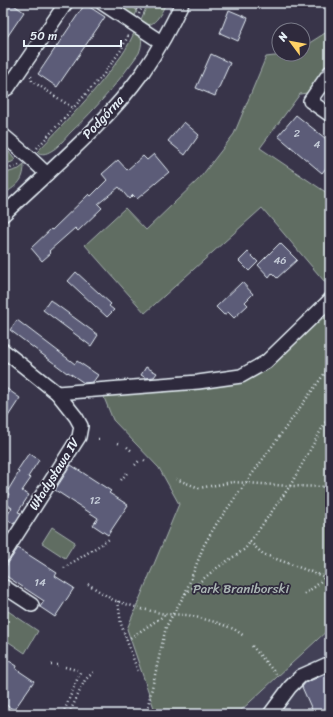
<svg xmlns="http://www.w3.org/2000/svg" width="333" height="717" viewBox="0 0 333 717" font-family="Sriracha,sans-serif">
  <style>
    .built { fill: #424057 }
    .green { fill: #606d62; stroke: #a4afad }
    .building { fill: #5b5b78; stroke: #e8f1f8 }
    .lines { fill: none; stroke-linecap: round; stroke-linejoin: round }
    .minor-casing { stroke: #e8f1f8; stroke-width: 16 }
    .path { stroke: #e8f1f8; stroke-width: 2.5; stroke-dasharray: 1 3; stroke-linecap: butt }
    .minor { stroke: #2f2a3d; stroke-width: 13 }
    .labels { text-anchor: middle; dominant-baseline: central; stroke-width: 3.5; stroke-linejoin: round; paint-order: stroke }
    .number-label { font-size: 11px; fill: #c5ccd8 }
    .street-label { font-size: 13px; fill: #e8f1f8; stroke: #2f2a3d }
    .park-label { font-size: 13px; fill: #abb6b4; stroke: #2f2a3d }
  </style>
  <rect width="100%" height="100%" fill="#383449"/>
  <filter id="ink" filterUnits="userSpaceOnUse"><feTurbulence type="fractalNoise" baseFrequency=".025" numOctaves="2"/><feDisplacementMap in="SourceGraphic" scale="8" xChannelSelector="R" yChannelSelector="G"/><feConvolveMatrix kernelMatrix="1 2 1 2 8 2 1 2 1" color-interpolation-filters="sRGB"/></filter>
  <g filter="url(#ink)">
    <!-- built -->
    <polygon class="built" points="330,630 330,714 237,714 326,633"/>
    <!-- green -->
    <g class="green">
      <polygon points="109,3 129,3 137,11 133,20"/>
      <path d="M148 3H166C161 14 154 30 139 24Z"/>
      <polygon points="330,30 330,70 325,78 307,93 300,94 260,148 330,195 330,288 262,208 145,313 85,245 125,208 146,230 200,178 234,134 266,57 291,54 303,54 303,47"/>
      <path d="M135 31C144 36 142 45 139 53 119 81 97 108 71 132 65 138 59 147 51 151 46 154 42 155 37 152 66 122 97 90 122 55 127 48 131 39 135 31Z"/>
      <polygon points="3,150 5,150 9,152 15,160 12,162 3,165"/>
      <path d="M24 165C24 183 15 186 3 195V174L19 169Z"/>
      <polygon points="330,288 330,628 237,714 156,714 127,629 179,504 159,468 113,420 103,395 229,381 247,368 291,331"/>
      <polygon points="52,527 75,542 65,558 42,543"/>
      <polygon points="8,611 38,631 25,653 3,638 3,618"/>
    </g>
    <!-- building -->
    <g class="building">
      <polygon points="3,3 11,3 24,12 3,43"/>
      <polygon points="85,4 105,17 57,87 38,74"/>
      <polygon points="229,10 248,18 238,41 220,33"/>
      <polygon points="211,54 230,63 215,96 196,88"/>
      <polygon points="296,115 330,142 330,163 322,173 278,136"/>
      <polygon points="184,122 199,135 185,155 168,141"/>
      <polygon points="154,154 169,172 137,199 133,195 129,199 119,187 98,204 102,208 78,231 75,228 49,251 51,253 42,261 31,248 51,229 52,230 89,194 91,196 107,180 102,174 118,160 127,170 143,156 147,160"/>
      <polygon points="280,243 297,260 277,278 272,273 269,277 258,265"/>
      <polygon points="248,252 258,262 249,271 239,261"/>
      <polygon points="76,272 111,304 109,306 114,310 107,317 68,281"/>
      <polygon points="242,282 253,294 245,302 248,305 234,318 228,312 224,315 216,307"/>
      <polygon points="50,300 98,335 91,346 43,310"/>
      <polygon points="17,320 75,364 77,361 98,375 93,382 84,383 68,372 67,373 10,330"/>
      <polygon points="146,367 157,373 154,377 146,378 141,375"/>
      <polygon points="3,386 20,398 3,424"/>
      <polygon points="29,453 39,460 28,477 31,478 22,491 29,495 18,512 21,513 14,524 5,518 12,508 4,502 9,494 7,492 19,472 17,471"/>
      <polygon points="71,465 111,491 109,493 128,505 108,535 93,525 98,518 55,490"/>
      <polygon points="18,548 57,573 55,576 74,588 55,617 40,607 44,601 3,574 3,571"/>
      <polygon points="3,657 17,666 16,669 34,681 14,710 3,703"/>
      <polygon points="330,672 330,714 314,714 302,687 305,683"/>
    </g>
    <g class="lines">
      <!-- minor casing -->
      <g class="minor-casing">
        <g id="minor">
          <polyline points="102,3 161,42"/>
          <polyline points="330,72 310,101 330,115"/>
          <polyline points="3,91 8,88 66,3"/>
          <polyline points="3,135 29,157 47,174"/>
          <path d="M3 215C51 169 104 126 143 72 158 50 171 27 182 3"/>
          <polyline points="3,350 57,393 76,417 81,426 79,437 3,556"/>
          <polyline points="57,393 198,382 241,376 266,362 330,300"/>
          <polyline points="3,586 32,605"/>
          <polyline points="270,714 290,687 301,676 330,663"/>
        </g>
      </g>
      <!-- path -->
      <g class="path">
        <polyline points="131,3 138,10"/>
        <polyline points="139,14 144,3"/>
        <polyline points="31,76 32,81 73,108"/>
        <polyline points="37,148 104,74 121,50 129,34"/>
        <polyline points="3,171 19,165"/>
        <polyline points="98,439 101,439"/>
        <polyline points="118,443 121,444"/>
        <polyline points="127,447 133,452"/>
        <polyline points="144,460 147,462"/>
        <polyline points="135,465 139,461"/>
        <polyline points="176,479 199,488 233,482 290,486 330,487"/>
        <polyline points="121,480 127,473"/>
        <polyline points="250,542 263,554 325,577"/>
        <polyline points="64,568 111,538"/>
        <polyline points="88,584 113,600 142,609 165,614 188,615 215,622 234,629 244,636"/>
        <polyline points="185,594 204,545 217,523 330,366"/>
        <polyline points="304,594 316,586 330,572"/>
        <polyline points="118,601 121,624 138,672"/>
        <polyline points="127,640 165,615"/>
        <polyline points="252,646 276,674"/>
        <polyline points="51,665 54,665"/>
        <polyline points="57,665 60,665"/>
        <polyline points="65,667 77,670"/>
        <polyline points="63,714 81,670"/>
        <polyline points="69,714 85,680 95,671"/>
        <polyline points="146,714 166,627 173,614 185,594 214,570 245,549 290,486 330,414"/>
      </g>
      <!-- minor -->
      <use href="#minor" class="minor"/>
    </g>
  </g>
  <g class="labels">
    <!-- number labels -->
    <g class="number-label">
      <text x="297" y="133">2</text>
      <text x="317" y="144">4</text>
      <text x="280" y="260">46</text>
      <text x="95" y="500">12</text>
      <text x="40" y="582">14</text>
    </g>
    <!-- street labels -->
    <g class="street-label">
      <text transform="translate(103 117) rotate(-47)">Podgórna</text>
      <text transform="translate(54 474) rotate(-58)">Władysława IV</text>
    </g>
    <!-- park labels -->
    <g class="park-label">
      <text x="241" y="588">Park Braniborski</text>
    </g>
  </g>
  <!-- margin -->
  <rect width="333" height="717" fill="none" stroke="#2f2a3d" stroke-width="16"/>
  <rect x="8" y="8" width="317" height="701" fill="none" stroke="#e8f1f8" stroke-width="1.5" filter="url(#ink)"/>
  <!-- north arrow -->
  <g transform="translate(291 42) rotate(302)"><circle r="19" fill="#2f2a3d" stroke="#797a88"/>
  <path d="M0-3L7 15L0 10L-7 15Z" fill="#ffd166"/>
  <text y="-6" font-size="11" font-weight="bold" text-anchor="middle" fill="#e8f1f8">N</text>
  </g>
  <!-- scale -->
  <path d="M24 40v6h97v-6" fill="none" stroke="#e8f1f8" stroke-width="2"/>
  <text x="30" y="40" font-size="12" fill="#e8f1f8" stroke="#2f2a3d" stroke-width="3" paint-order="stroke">50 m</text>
</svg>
